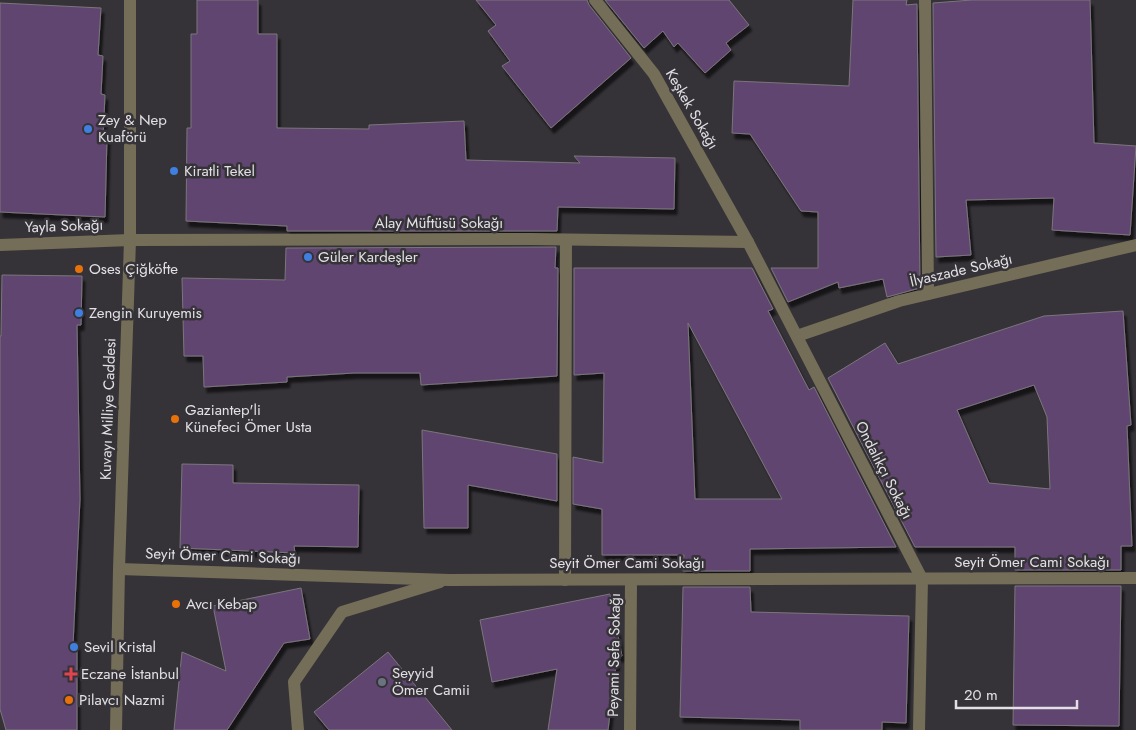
<svg xmlns="http://www.w3.org/2000/svg" width="1136" height="730" viewBox="0 0 1136 730" font-family="Jost,sans-serif">
  <style>
    .building { fill: #61456f; stroke: #7a767c; fill-rule: evenodd; filter: url(#shadow) }
    .lines { fill: none; stroke-linecap: round; stroke-linejoin: round }
    .minor { stroke: #746e58; stroke-width: 12 }
    .shop-dot { fill: #3f7fe0; stroke: #363338; stroke-width: 2 }
    .food-dot { fill: #e8710a; stroke: #363338; stroke-width: 2 }
    .health-dot { fill: #e0444e; stroke: #363338; stroke-width: 2 }
    .worship-dot { fill: #6b7280; stroke: #363338; stroke-width: 2 }
    .labels { text-anchor: middle; dominant-baseline: central; stroke-width: 5; stroke-linejoin: round; paint-order: stroke }
    .street-label { font-size: 15px; fill: #e2e0e4; stroke: #363338 }
    .poi-label { font-size: 15px; fill: #e2e0e4; stroke: #363338; text-anchor: start }
  </style>
  <defs>
    <filter id="shadow"><feDropShadow dx="3" dy="5.5" stdDeviation="1" flood-color="#0009"/></filter>
  </defs>
  <rect width="100%" height="100%" fill="#363338"/>
  <!-- building -->
  <g class="building">
    <polygon points="197,0 258,0 258,34 277,34 277,128 369,129 369,125 464,121 466,160 580,163 574,156 675,158 674,209 558,207 557,231 287,231 287,226 186,221 187,128 191,128 191,34 197,34"/>
    <polygon points="476,0 587,0 589,5 631,58 551,128 502,66 510,61 488,31 496,25"/>
    <polygon points="605,0 729,0 749,25 726,43 731,50 705,73 678,43 674,47 663,31 644,48"/>
    <polygon points="853,0 907,0 906,5 917,4 920,288 887,297 883,279 839,288 838,282 788,302 771,268 818,268 818,212 801,211 750,134 732,133 734,81 849,86"/>
    <polygon points="972,0 1090,0 1094,143 1136,146 1130,235 1052,230 1054,198 966,200 971,255 936,257 933,3"/>
    <polygon points="0,3 101,8 98,55 103,56 101,94 105,95 103,137 107,137 105,217 0,212"/>
    <polygon points="556,247 555,268 558,268 557,376 421,385 420,373 354,373 287,377 287,382 204,387 203,356 184,356 182,278 285,280 286,248"/>
    <path d="M574 268H752L773 309 768 311 809 390 814 387 896 547 750 549V571H683L684 555H602V509L573 504V457L603 463 604 373 574 375ZM688 323 782 499H695Z"/>
    <polygon points="2,275 82,276 81,325 77,325 80,499 73,645 77,644 77,730 6,730 0,709 0,336 1,336"/>
    <path d="M1123 311 1131 425 1127 426 1132 546H1121V570H1015V547H915L828 378 885 343 898 364 1044 316ZM1034 385 1047 417 1050 489 989 483 957 410Z"/>
    <polygon points="422,430 557,454 557,501 468,485 468,528 424,528"/>
    <polygon points="182,464 233,465 233,483 359,485 358,547 294,546 295,553 180,548"/>
    <polygon points="1015,586 1121,586 1119,726 1013,725"/>
    <polygon points="683,587 750,587 751,612 909,616 906,723 882,722 882,730 800,730 800,720 680,717"/>
    <polygon points="301,588 310,639 284,643 227,730 174,730 182,652 226,671 213,606"/>
    <polygon points="610,594 622,656 617,657 608,730 548,730 557,669 492,682 480,620"/>
    <polygon points="388,652 452,730 329,730 314,712"/>
  </g>
  <g class="lines">
    <!-- minor -->
    <g class="minor">
      <polyline points="595,0 654,74 748,242 922,579 919,730"/>
      <polyline points="925,0 928,294"/>
      <polyline points="0,245 130,240 532,239 748,242"/>
      <polyline points="797,336 899,301 1136,245"/>
      <polyline points="119,569 449,580 1136,578"/>
      <polyline points="565,580 566,240"/>
      <polyline points="116,730 119,569 130,240 130,0"/>
      <polyline points="298,730 294,682 342,612 440,582"/>
      <polyline points="630,730 631,580"/>
    </g>
  </g>
  <!-- markers -->
  <g class="shop-dot">
    <circle cx="88" cy="129" r="5"/>
    <circle cx="174" cy="171" r="5"/>
    <circle cx="308" cy="257" r="5"/>
    <circle cx="79" cy="313" r="5"/>
    <circle cx="74" cy="647" r="5"/>
  </g>
  <g class="food-dot">
    <circle cx="79" cy="269" r="5"/>
    <circle cx="175" cy="419" r="5"/>
    <circle cx="176" cy="604" r="5"/>
    <circle cx="69" cy="700" r="5"/>
  </g>
  <path class="health-dot" d="M68.5 666.5h5v5h5v5h-5v5h-5v-5h-5v-5h5z"/>
  <circle class="worship-dot" cx="382" cy="682" r="5"/>
  <g class="labels">
    <!-- street labels -->
    <g class="street-label">
      <text transform="translate(692 109) rotate(60)">Keşkek Sokağı</text>
      <text x="439" y="223">Alay Müftüsü Sokağı</text>
      <text transform="translate(64 226) rotate(-2)">Yayla Sokağı</text>
      <text transform="translate(961 270) rotate(-13)">İlyaszade Sokağı</text>
      <text transform="translate(108 409) rotate(-88)">Kuvayı Milliye Caddesi</text>
      <text transform="translate(884 470) rotate(63)">Ondalıkçı Sokağı</text>
      <text transform="translate(223 556) rotate(2)">Seyit Ömer Cami Sokağı</text>
      <text x="1032" y="562">Seyit Ömer Cami Sokağı</text>
      <text x="627" y="563">Seyit Ömer Cami Sokağı</text>
      <text transform="translate(614 655) rotate(-89)">Peyami Sefa Sokağı</text>
    </g>
    <!-- poi labels -->
    <g class="poi-label">
      <text x="98" y="120">Zey &amp; Nep<tspan x="98" dy="17">Kuaförü</tspan></text>
      <text x="184" y="171">Kiratli Tekel</text>
      <text x="318" y="257">Güler Kardeşler</text>
      <text x="89" y="269">Oses Çiğköfte</text>
      <text x="89" y="313">Zengin Kuruyemis</text>
      <text x="185" y="410">Gaziantep'li<tspan x="185" dy="17">Künefeci Ömer Usta</tspan></text>
      <text x="186" y="604">Avcı Kebap</text>
      <text x="84" y="647">Sevil Kristal</text>
      <text x="392" y="673">Seyyid<tspan x="392" dy="17">Ömer Camii</tspan></text>
      <text x="81" y="674">Eczane İstanbul</text>
      <text x="79" y="700">Pilavcı Nazmi</text>
    </g>
  </g>
  <!-- scale -->
  <path d="M956 700v8h121v-8" fill="none" stroke="#e2e0e4" stroke-width="2.5"/>
  <text x="964" y="700" font-size="15" fill="#e2e0e4" stroke="#363338" stroke-width="4" paint-order="stroke">20 m</text>
</svg>
